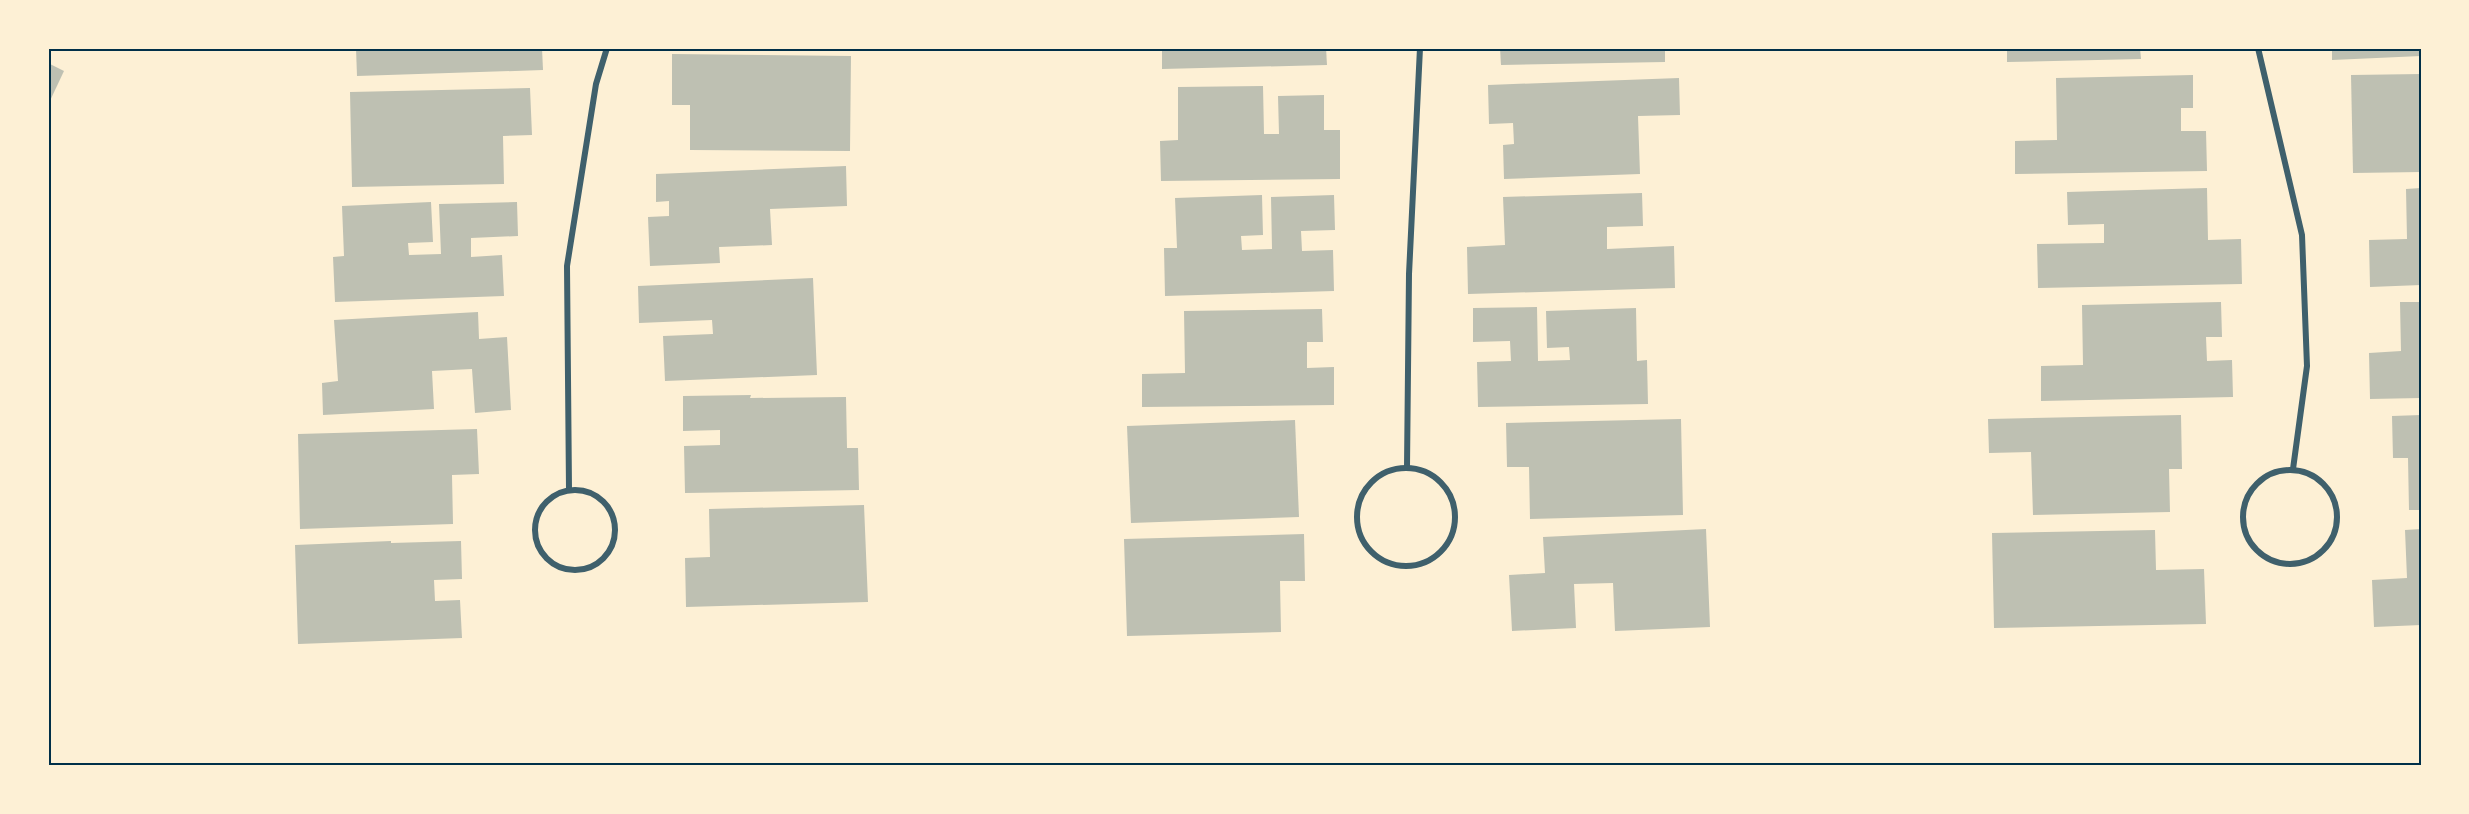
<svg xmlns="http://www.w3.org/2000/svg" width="2469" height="814" viewBox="0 0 2469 814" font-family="'Asap Condensed',sans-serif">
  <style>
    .building { fill: #bec0b2 }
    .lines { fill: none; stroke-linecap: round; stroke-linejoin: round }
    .minor { stroke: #3f606c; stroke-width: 6 }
    .neatline { fill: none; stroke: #003049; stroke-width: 2 }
  </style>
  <rect width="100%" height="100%" fill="#fdf0d5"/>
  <!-- building -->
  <g class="building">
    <polygon points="356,48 542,48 543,70 357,76"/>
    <polygon points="1162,48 1326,48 1327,65 1162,69"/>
    <polygon points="1500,48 1665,48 1665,62 1501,65"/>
    <polygon points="2007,48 2140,48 2141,59 2007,62"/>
    <polygon points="2332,48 2421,48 2421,56 2332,60"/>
    <polygon points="672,54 851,56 850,151 690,150 690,105 672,105"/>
    <polygon points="48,63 64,71 48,105"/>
    <polygon points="2421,74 2421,172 2353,173 2351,75"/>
    <polygon points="2193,75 2193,108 2181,108 2181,131 2206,131 2207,171 2015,174 2015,141 2057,140 2056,78"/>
    <polygon points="1679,78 1680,115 1638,116 1640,174 1504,179 1503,145 1514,144 1513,123 1489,124 1488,85"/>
    <polygon points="1263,86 1264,134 1279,134 1278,96 1324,95 1324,130 1340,130 1340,179 1161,181 1160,141 1178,140 1178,87"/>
    <polygon points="530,88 532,135 503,136 504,184 352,187 350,92"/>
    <polygon points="846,166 847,206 770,209 772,245 719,247 720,263 650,266 648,217 669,216 669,201 656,202 656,174"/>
    <polygon points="2207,188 2208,240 2241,239 2242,284 2038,288 2037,244 2104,243 2104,224 2068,225 2067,192"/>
    <polygon points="2421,188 2421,285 2370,287 2369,240 2407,239 2406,189"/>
    <polygon points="1642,193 1643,226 1607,227 1607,249 1674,246 1675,288 1468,294 1467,247 1505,245 1503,197"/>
    <polygon points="1262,195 1263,235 1241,236 1242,250 1272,249 1271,197 1334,195 1335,230 1301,231 1302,251 1333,250 1334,291 1165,296 1164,248 1177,248 1175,198"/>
    <polygon points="431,202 433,242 408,243 409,255 441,254 439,204 517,202 518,236 471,238 471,257 502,255 504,296 335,302 333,257 344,256 342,206"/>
    <polygon points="813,278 817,375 665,381 663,336 713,334 712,320 639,323 638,286"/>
    <polygon points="2221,302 2222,337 2206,337 2207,361 2232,360 2233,397 2041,401 2041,366 2083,365 2082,305"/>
    <polygon points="2400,302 2421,302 2421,398 2370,399 2369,353 2401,351"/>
    <polygon points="1537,307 1538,361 1570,360 1569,347 1547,348 1546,311 1636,308 1637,361 1647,360 1648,404 1478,407 1477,362 1511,361 1510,341 1473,342 1473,308"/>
    <polygon points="1322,309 1323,342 1307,342 1307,368 1334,367 1334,405 1142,407 1142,374 1185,373 1184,311"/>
    <polygon points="478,312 479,339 507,337 511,410 475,413 472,369 432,371 434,409 323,415 322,383 338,381 334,320"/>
    <polygon points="751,395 750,398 846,397 847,448 858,448 859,490 685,493 684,446 720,445 720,430 683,431 683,396"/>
    <polygon points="2181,415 2182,469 2169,469 2170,512 2033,515 2031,452 1989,453 1988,419"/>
    <polygon points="2421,415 2421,510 2409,510 2408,458 2393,458 2392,416"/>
    <polygon points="1681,419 1683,515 1530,519 1529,467 1507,467 1506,423"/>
    <polygon points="1295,420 1299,517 1131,523 1127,426"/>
    <polygon points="477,429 479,474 452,475 453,524 300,529 298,434"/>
    <polygon points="864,505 868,602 686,607 685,558 710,557 709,509"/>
    <polygon points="1706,529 1710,627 1615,631 1613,583 1574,584 1576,628 1512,631 1509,575 1545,573 1543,537"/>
    <polygon points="2421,529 2421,625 2374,627 2372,580 2407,578 2405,530"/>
    <polygon points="2155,530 2156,570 2204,569 2206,624 1994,628 1992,533"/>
    <polygon points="1304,534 1305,581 1280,581 1281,632 1127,636 1124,539"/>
    <polygon points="391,541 391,543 461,541 462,579 434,580 435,601 460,600 462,638 298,644 295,545"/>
  </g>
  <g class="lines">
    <!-- minor -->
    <g class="minor">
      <polyline points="2258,48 2302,235 2307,366 2293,469"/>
      <polyline points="1407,467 1409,274 1420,48"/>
      <circle cx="1406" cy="517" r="49"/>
      <circle cx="2290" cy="517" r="47"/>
      <polyline points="569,490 567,266 596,84 607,48"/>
      <circle cx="575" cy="530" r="40"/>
    </g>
  </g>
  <!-- border -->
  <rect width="2469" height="814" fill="none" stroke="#fdf0d5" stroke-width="99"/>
  <rect x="50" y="50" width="2370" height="714" class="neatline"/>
</svg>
